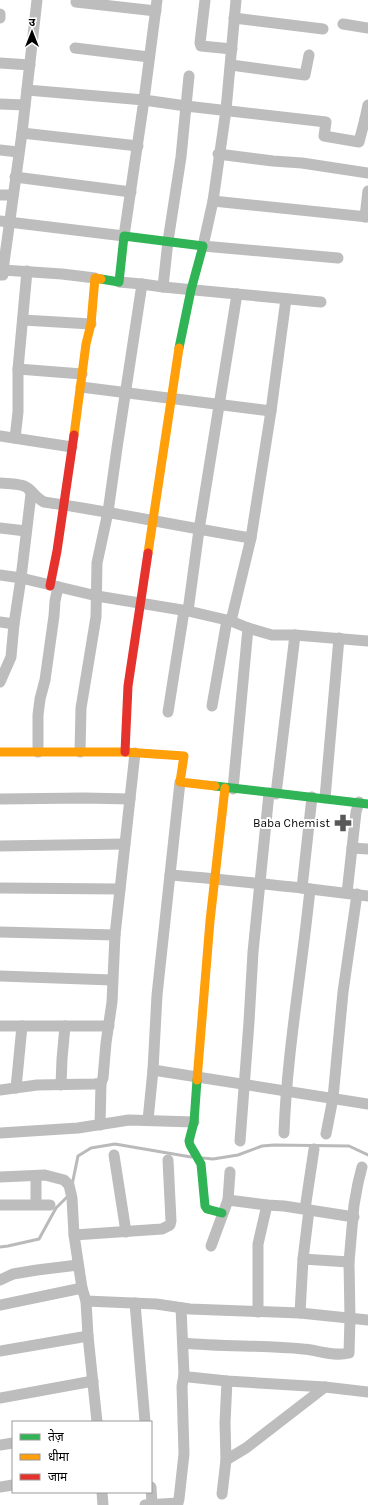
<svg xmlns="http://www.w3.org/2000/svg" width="368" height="1505" viewBox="0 0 368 1505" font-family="Karla,'Noto Sans Devanagari',sans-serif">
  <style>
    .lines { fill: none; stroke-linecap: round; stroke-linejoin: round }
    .stream { stroke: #bababa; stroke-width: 3 }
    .street { stroke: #bdbdbd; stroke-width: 11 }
    .fast { stroke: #30b455; stroke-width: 9 }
    .slow { stroke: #ff9f0a; stroke-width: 9 }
    .jam { stroke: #e5322d; stroke-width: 9 }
    .labels { text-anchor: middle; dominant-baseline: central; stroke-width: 4; stroke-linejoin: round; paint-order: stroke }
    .poi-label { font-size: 12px; fill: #000; stroke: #fff; text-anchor: end }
  </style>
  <rect width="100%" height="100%" fill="#fff"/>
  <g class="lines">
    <!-- stream -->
    <g class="stream">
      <polyline points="203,1158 213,1159 238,1155 262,1146 274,1145 349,1146 368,1155"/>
      <polyline points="72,1185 78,1156 91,1148 115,1144 191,1157"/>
      <polyline points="0,1247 8,1246 39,1239 56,1208 68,1196"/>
    </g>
    <!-- street -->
    <g class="street">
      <polyline points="157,0 144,100 186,106 189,76"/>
      <polyline points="205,0 200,43 201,46 232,49"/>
      <polyline points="236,0 226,110 213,201 203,246 338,258"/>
      <polyline points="76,2 156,11"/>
      <polyline points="0,18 0,14"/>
      <polyline points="234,18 323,29"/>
      <polyline points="343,24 368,28"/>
      <polyline points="75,48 149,57"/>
      <polyline points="0,63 30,65"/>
      <polyline points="231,65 305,75 309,55"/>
      <polyline points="0,104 25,105"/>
      <polyline points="365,119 368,105"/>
      <polyline points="22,133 138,146"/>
      <polyline points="0,150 18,152"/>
      <polyline points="218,154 273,161 302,163 368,173"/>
      <polyline points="15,177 131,192"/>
      <polyline points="0,195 13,195"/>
      <polyline points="213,201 368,217"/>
      <polyline points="365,217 368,191"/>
      <polyline points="0,221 124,236 144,100 27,90"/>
      <polyline points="3,270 62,274 95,278"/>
      <polyline points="0,275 3,275 3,270 22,133 37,0"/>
      <polyline points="119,282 142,284"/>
      <polyline points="163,287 237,294 199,530 188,611"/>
      <polyline points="237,294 321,302"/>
      <polyline points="23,320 91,324"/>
      <polyline points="18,369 82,374"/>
      <polyline points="81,387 271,411 286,299"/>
      <polyline points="0,436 72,447"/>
      <polyline points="15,438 18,412 18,369 27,271"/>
      <path d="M0 483C8 484 19 483 26 487 33 491 36 498 44 502 114 512 182 527 251 538L271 411"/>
      <polyline points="0,528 26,531"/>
      <polyline points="0,575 21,578 97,596 188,611 231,621 248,628 272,635 295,635 368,641"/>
      <polyline points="231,621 251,538"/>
      <polyline points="0,622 14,624"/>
      <polyline points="0,682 11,657 14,624 21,578 31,494 29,489"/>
      <polyline points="212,706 227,620"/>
      <polyline points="168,712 184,611"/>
      <polyline points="38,752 38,715 40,699 45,680 54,616 55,601 58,587"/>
      <polyline points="80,752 81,708 96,617 97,563 108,512 117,448 142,284 163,287 168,241 181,157 186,106 326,122 324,136 359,142 365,119 368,119"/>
      <polyline points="233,789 248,628"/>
      <polyline points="276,794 295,635"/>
      <polyline points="312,797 302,888 368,896"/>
      <polyline points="325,798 339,638"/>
      <polyline points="0,799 84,798 130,799"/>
      <polyline points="0,846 125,844"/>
      <polyline points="352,848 368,849"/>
      <path d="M170 875C214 878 258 884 302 888"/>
      <polyline points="0,888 120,889"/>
      <polyline points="347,893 356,812 359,802"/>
      <polyline points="0,932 115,935"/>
      <polyline points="0,976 112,980"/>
      <polyline points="0,1026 109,1026"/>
      <polyline points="153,1070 368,1104"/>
      <polyline points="61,1085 62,1059 65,1026"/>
      <polyline points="16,1088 22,1026"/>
      <polyline points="0,1090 37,1085 95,1084 101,1083 103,1078 106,1043 112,1002 115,935 135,753"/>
      <polyline points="148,1120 153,1070 157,995 180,782"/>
      <polyline points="100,1125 101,1083"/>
      <polyline points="0,1133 78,1128 129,1120 194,1122"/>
      <path d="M284 1133C287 1051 302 970 310 889"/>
      <polyline points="326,1134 333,1098 343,992 357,894"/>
      <polyline points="240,1141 249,1022 253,952 269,793"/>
      <polyline points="114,1155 126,1232"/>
      <polyline points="0,1177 45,1175 64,1180 69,1185 72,1198 74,1235 82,1288 86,1301 88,1336 97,1422"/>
      <polyline points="228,1200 267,1205 284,1206 354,1217"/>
      <polyline points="36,1204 36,1176"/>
      <polyline points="0,1205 50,1205"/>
      <polyline points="305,1209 314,1149"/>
      <polyline points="74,1235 162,1229 170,1225 171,1221 168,1160"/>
      <polyline points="211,1246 228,1200 230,1172"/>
      <polyline points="303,1259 349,1262"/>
      <polyline points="0,1280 13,1274 37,1270 78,1265"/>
      <polyline points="86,1301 156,1304 190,1309 300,1313 368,1320"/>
      <polyline points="135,1303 145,1422"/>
      <polyline points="0,1305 82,1288"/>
      <polyline points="181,1308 184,1375"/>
      <polyline points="258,1312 258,1244 267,1205"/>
      <polyline points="300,1313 303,1259 309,1210"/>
      <path d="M183 1343C223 1347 263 1345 303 1349 318 1350 334 1357 349 1353L350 1318 349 1262 354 1205 358 1183 362 1167"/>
      <polyline points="0,1351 88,1336"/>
      <polyline points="0,1398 93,1381"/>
      <polyline points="0,1445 13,1443"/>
      <polyline points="226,1460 246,1448 325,1387"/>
      <polyline points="0,1487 13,1485"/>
      <polyline points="151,1487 152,1504"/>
      <polyline points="102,1492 103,1505"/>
      <polyline points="222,1494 226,1460 225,1423 227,1381"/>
      <polyline points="145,1505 178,1503 179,1499 184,1454 182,1386 184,1375 189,1377 227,1381 325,1387 368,1392"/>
    </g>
    <!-- fast -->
    <g class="fast">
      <polyline points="101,279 119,282 124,236 203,246 191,290 179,348"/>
      <polyline points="215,786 368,804"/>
      <polyline points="197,1080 194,1122 189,1141 190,1145 201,1164 205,1206 207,1209 222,1213"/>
    </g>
    <!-- slow -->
    <g class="slow">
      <polyline points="74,435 86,344 91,324 95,278 101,279"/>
      <polyline points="148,553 179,348"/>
      <polyline points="0,752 125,752 184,756 180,782 215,786"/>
      <polyline points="197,1080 210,921 225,788"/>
    </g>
    <!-- jam -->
    <g class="jam">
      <polyline points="50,586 57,551 74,435"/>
      <polyline points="125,752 128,686 148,553"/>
    </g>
  </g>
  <!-- icons -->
  <defs>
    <g id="pharmacy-bare" transform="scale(1.38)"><path d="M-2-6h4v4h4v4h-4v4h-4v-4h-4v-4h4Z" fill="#595959" stroke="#fff" stroke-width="2.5" paint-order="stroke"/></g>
  </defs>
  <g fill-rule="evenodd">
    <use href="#pharmacy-bare" x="343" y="823"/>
  </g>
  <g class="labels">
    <!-- poi labels -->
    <g class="poi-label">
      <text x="330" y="823">Baba Chemist</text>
    </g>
  </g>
  <!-- legend -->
  <rect x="12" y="1421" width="140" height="72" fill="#ffffff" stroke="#999999"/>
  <rect x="20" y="1434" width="20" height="6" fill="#30b455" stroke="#999999"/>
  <text x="48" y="1441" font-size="12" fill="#000000">तेज़</text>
  <rect x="20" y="1454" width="20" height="6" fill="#ff9f0a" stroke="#999999"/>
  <text x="48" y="1461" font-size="12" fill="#000000">धीमा</text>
  <rect x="20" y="1474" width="20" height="6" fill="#e5322d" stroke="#999999"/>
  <text x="48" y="1481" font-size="12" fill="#000000">जाम</text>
  <!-- north arrow -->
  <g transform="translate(32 32)" stroke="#ffffff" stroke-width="3" paint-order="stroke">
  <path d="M0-3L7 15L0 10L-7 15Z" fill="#000000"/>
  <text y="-6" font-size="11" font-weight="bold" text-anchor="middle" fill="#000000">उ</text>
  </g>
</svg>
